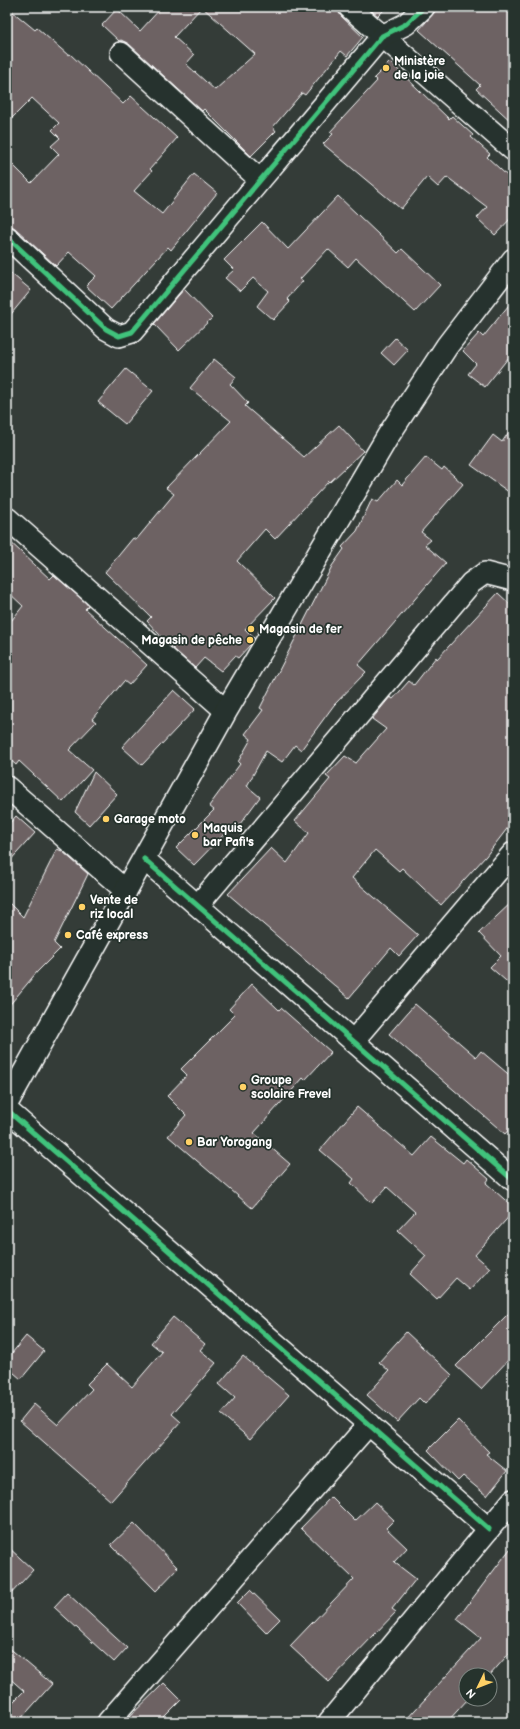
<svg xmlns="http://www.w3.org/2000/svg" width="520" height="1729" viewBox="0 0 520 1729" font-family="'Balsamiq Sans',sans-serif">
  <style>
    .building { fill: #6d6264; stroke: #fff; fill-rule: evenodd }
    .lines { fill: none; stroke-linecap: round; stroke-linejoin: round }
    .street-casing { stroke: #fff; stroke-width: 24 }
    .secondary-casing { stroke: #fff; stroke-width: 25 }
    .street { stroke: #26332d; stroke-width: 21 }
    .secondary { stroke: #26332d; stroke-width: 22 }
    .cycleway-casing { stroke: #26332d; stroke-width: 8 }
    .cycleway { stroke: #40c37c; stroke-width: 5 }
    .poi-dot { fill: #ffd166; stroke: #26332d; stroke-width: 1.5 }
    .labels { text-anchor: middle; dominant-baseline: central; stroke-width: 3.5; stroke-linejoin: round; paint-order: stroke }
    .poi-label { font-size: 12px; font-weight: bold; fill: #fff; stroke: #26332d; text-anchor: start }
  </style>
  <rect width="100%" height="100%" fill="#343c38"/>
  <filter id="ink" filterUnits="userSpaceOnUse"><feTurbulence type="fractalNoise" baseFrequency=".025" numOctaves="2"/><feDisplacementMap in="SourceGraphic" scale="8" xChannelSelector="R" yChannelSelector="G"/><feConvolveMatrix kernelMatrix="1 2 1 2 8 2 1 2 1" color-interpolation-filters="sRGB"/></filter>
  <g filter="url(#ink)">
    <!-- building -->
    <g class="building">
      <polygon points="7,7 35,30 37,28 68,55 70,54 123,104 131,96 177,138 150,169 152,171 134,191 162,214 194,174 217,193 171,250 168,247 111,309 86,286 96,276 69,252 56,266 15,228 7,224 7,159 31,183 59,154 51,146 60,138 52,130 59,123 32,98 7,123"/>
      <path d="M162 7H337L341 16 363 37 347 56 341 51 305 95 302 93 273 127 276 131 251 156 204 109 202 111 129 44 121 40 119 41 102 25 117 9 140 31ZM202 7 255 54 215 90 186 64 194 55 174 37Z"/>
      <polygon points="367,7 387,7 378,16"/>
      <polygon points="439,7 513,7 513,123 476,89 480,85 419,30"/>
      <polygon points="390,62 449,119 452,116 473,135 471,137 490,154 487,157 513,181 513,216 495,235 477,218 487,207 447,177 438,187 427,177 401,209 323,144 333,134 330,132 377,81 374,78"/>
      <polygon points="338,196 398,253 402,249 440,285 415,312 356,258 348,267 328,249 300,279 303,281 287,299 290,302 273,320 257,306 268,291 253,278 240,291 225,278 234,270 224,260 262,222 288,249"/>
      <polygon points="7,270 31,290 7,319"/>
      <polygon points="184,289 212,318 179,350 154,324"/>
      <polygon points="513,300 513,352 485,387 468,374 476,364 463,351 479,333 483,337"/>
      <polygon points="395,338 408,350 394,365 381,353"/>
      <polygon points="214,359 236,377 230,384 248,403 245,406 304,457 339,425 363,451 330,482 329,481 275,539 265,529 237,561 275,598 245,629 254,638 251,644 238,658 235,656 221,671 204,658 195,668 169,645 147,621 151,617 105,572 133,538 136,540 174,494 166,488 231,421 190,388"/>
      <polygon points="126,369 153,391 125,424 98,402"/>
      <polygon points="513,426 513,495 471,465 493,435 502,442"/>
      <polygon points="426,457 442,470 444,467 463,484 421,532 431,540 425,545 446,563 358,665 366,672 334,705 301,750 295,745 282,762 266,751 247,786 260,797 237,828 233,825 194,865 176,848 214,810 209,806 240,764 238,762 251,739 245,734 263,710 260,708 332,566 344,549 342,547 357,531 372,499 378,502 397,480 402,485"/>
      <polygon points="7,539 50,579 54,575 86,603 88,606 85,609 147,665 129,685 124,681 92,719 96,722 69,750 92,770 63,802 19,761 16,765 7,757 7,626 23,606 7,591"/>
      <polygon points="498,593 513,607 513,821 486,856 441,905 402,868 399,871 375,850 352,878 418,935 399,956 391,948 349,998 228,894 271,848 287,863 309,833 295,821 330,779 326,776 345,756 356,763 386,729 372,719 390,697 393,699 409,681 414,685 436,657 437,659"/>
      <polygon points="174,690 195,709 142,765 122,747"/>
      <polygon points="94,772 117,794 89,825 75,812"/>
      <polygon points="16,816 35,833 7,864 7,826"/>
      <polygon points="57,849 62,851 88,874 54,943 60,949 37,972 7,1008 7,901 23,917"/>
      <polygon points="513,901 513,987 490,967 501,956 479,933"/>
      <polygon points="252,984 279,1010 281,1008 331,1052 305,1080 303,1078 254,1133 290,1164 252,1208 168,1136 186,1115 167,1096 187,1075 181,1069 235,1015 229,1009"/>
      <polygon points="415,1004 476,1057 481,1051 513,1078 513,1125 505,1134 389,1034"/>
      <polygon points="357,1107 414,1156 431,1137 463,1163 466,1159 489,1179 486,1183 513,1207 513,1212 475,1255 490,1268 470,1290 456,1278 437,1299 410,1274 426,1256 398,1230 415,1212 387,1187 372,1203 351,1183 354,1179 320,1150"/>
      <polygon points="513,1309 513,1355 481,1389 456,1366"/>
      <polygon points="173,1317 205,1344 200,1350 216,1363 172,1414 181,1422 111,1501 20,1421 34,1404 58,1425 92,1389 87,1384 107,1364 132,1387 162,1352 151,1343"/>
      <polygon points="406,1332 452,1375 425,1404 419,1398 397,1422 367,1395 389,1371 379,1362"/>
      <polygon points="26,1336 44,1351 21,1379 7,1367 7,1359"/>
      <polygon points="243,1356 289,1395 250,1439 221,1414 235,1398 219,1384"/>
      <polygon points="458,1420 489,1452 486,1454 507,1471 487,1496 463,1476 458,1481 428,1450"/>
      <polygon points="331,1497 355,1521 375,1502 394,1520 386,1528 407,1548 394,1562 416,1579 392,1609 396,1612 329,1682 290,1646 354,1579 301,1528"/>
      <polygon points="134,1523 178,1568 156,1591 111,1545"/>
      <polygon points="513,1545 513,1649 490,1675 466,1675 466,1699 468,1699 447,1722 404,1722 481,1638 457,1619"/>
      <polygon points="7,1546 33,1570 7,1598"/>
      <polygon points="250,1590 280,1619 266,1633 237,1603"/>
      <polygon points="67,1593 127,1648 114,1662 54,1607"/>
      <polygon points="7,1646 52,1684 18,1722 7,1722 7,1708 24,1691 7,1676"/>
      <polygon points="164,1683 181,1700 159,1722 124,1722"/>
    </g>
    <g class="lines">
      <!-- street casing -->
      <g class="street-casing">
        <g id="street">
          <polyline points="349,7 513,150"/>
          <polyline points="121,53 260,180"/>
          <polyline points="7,237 106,329 119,336 132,332 382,36 406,24 424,7"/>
          <polyline points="7,518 226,711"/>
          <polyline points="7,787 126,891"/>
          <polyline points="144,859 513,1180"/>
          <polyline points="198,905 471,583 485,573 513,580"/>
          <polyline points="354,1040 513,853"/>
          <polyline points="7,1110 489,1529"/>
          <polyline points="108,1722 369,1424"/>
          <polyline points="329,1722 513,1500"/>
        </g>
      </g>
      <!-- secondary casing -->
      <g class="secondary-casing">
        <polyline id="secondary" points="7,1103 226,711 388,436 447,346 513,260"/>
      </g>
      <!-- street -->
      <use href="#street" class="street"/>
      <!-- secondary -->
      <use href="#secondary" class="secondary"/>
      <!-- cycleway casing -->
      <g class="cycleway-casing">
        <g id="cycleway">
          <polyline points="7,237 106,329 119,336 132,332 382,36 406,24 424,7"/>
          <polyline points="144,859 513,1180"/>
          <polyline points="7,1110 489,1529"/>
        </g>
      </g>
      <!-- cycleway -->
      <use href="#cycleway" class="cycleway"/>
    </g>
  </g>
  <!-- markers -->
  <g class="poi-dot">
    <circle cx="386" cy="68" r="4"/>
    <circle cx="251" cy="629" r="4"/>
    <circle cx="250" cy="640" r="4"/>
    <circle cx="106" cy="819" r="4"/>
    <circle cx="195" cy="835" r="4"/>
    <circle cx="82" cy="907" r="4"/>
    <circle cx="68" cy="935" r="4"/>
    <circle cx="243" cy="1087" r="4"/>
    <circle cx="189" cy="1142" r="4"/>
  </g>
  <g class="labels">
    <!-- poi labels -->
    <g class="poi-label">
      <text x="394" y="61">Ministère<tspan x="394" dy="14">de la joie</tspan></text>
      <text x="259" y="629">Magasin de fer</text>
      <text x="242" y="640" text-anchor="end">Magasin de pêche</text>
      <text x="114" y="819">Garage moto</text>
      <text x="203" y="828">Maquis<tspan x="203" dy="14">bar Pafi's</tspan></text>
      <text x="90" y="900">Vente de<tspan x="90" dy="14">riz local</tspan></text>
      <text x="76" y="935">Café express</text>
      <text x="251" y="1080">Groupe<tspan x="251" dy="14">scolaire Frevel</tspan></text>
      <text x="197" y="1142">Bar Yorogang</text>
    </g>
  </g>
  <!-- margin -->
  <rect width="520" height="1729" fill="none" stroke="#26332d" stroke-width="24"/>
  <rect x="12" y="12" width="496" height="1705" fill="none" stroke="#fff" stroke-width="1.5" filter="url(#ink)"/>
  <!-- north arrow -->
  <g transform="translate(478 1687) rotate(227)"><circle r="19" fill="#26332d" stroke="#7d8581"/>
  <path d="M0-3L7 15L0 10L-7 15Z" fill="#ffd166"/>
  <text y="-6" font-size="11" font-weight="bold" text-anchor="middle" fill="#ffffff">N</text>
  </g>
</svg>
